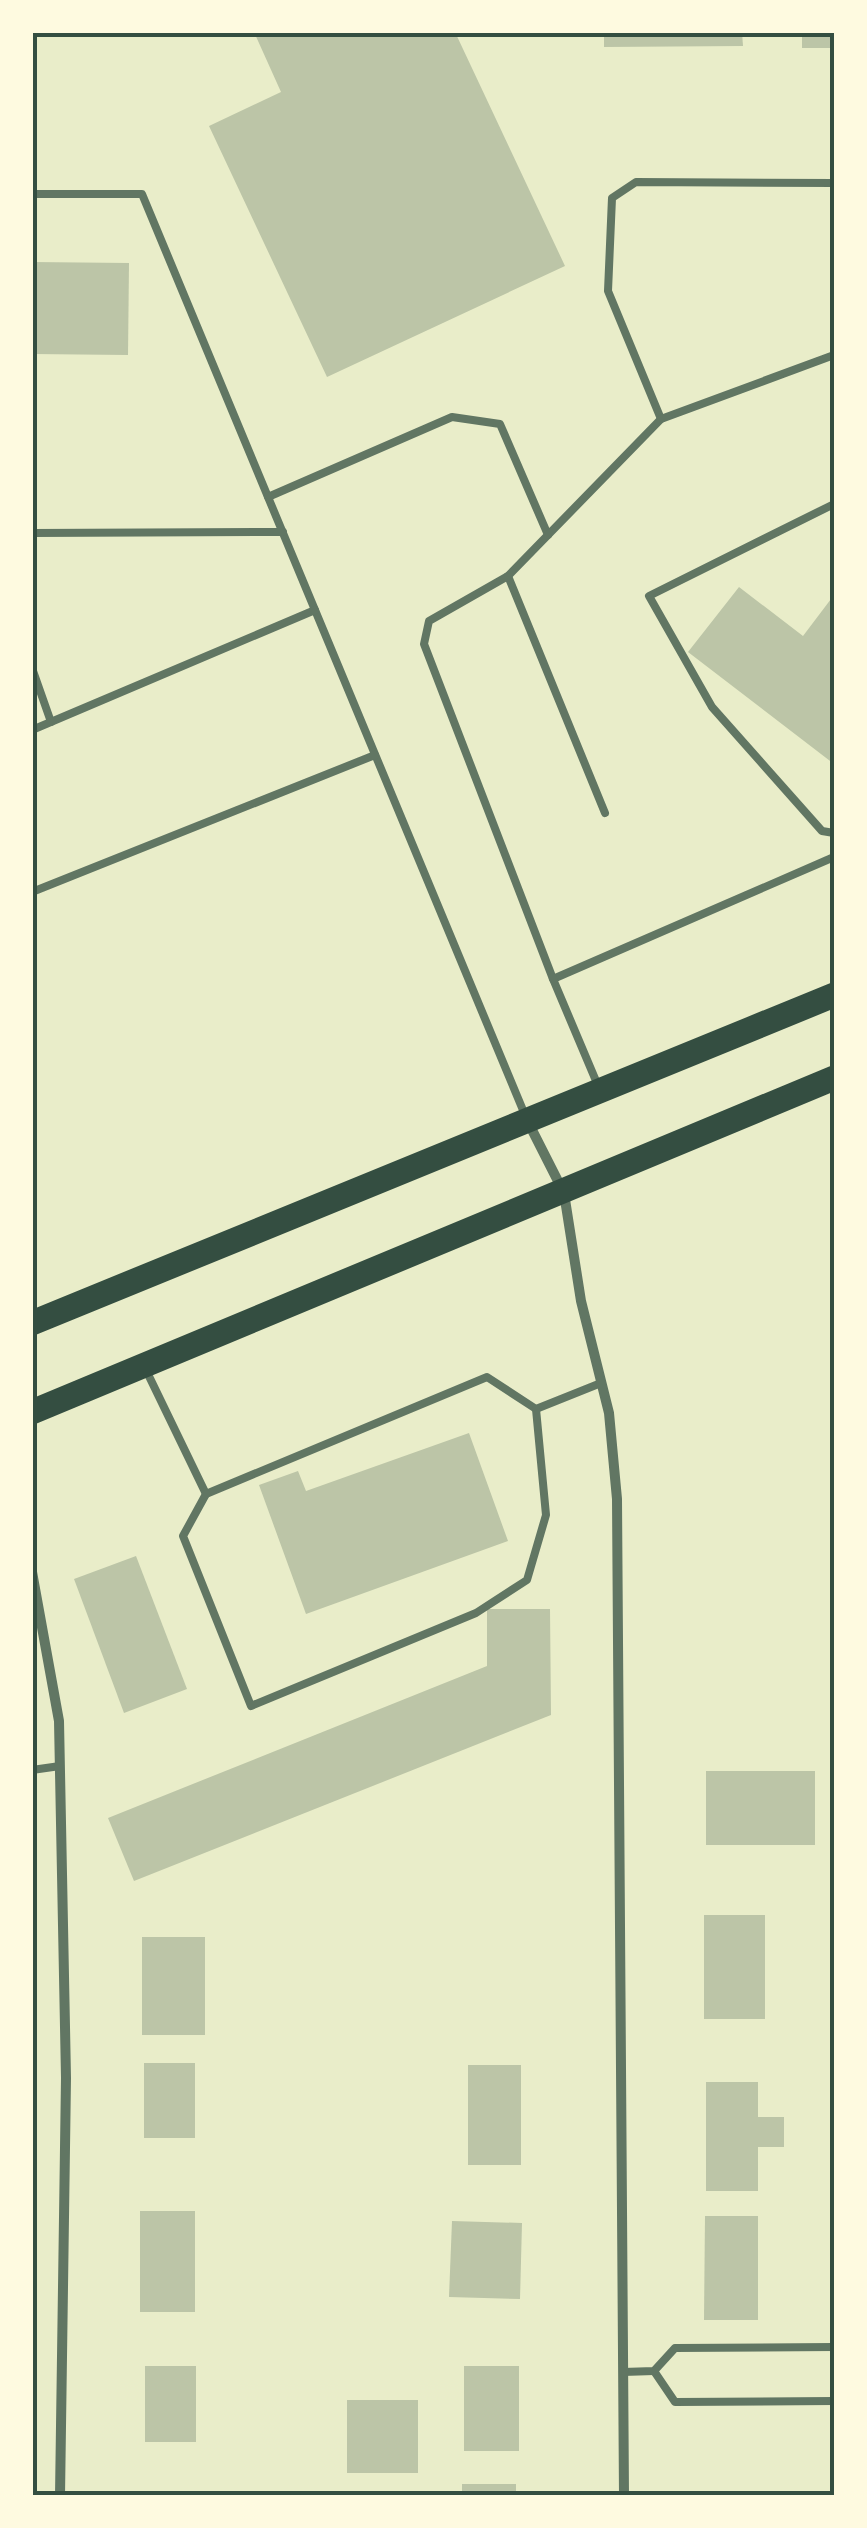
<svg xmlns="http://www.w3.org/2000/svg" width="867" height="2528" viewBox="0 0 867 2528" font-family="'Golos Text',sans-serif">
  <style>
    .building { fill: #bcc5a7 }
    .lines { fill: none; stroke-linecap: round; stroke-linejoin: round }
    .service { stroke: #617663; stroke-width: 8 }
    .minor { stroke: #617663; stroke-width: 10 }
    .primary { stroke: #344e41; stroke-width: 25 }
    .neatline { fill: none; stroke: #344e41; stroke-width: 4 }
  </style>
  <rect width="100%" height="100%" fill="#e9edc9"/>
  <!-- building -->
  <g class="building">
    <polygon points="254,32 455,32 565,266 327,377 209,126 281,92"/>
    <polygon points="604,32 742,32 743,46 604,47"/>
    <rect x="802" y="32" width="32" height="16"/>
    <polygon points="32,262 129,263 128,355 32,354"/>
    <polygon points="739,587 803,636 834,595 834,764 688,652"/>
    <polygon points="469,1433 508,1541 306,1614 259,1485 298,1471 306,1491"/>
    <polygon points="136,1556 187,1689 124,1713 74,1579"/>
    <polygon points="487,1609 550,1609 551,1715 134,1881 108,1818 487,1666"/>
    <rect x="706" y="1771" width="109" height="74"/>
    <rect x="704" y="1915" width="61" height="104"/>
    <rect x="142" y="1937" width="63" height="98"/>
    <rect x="144" y="2063" width="51" height="75"/>
    <rect x="468" y="2065" width="53" height="100"/>
    <polygon points="706,2082 758,2082 758,2117 784,2117 784,2147 758,2147 758,2191 706,2191"/>
    <rect x="140" y="2211" width="55" height="101"/>
    <polygon points="705,2216 758,2216 758,2320 704,2320"/>
    <polygon points="452,2221 522,2223 520,2299 449,2297"/>
    <rect x="145" y="2366" width="51" height="76"/>
    <rect x="464" y="2366" width="55" height="85"/>
    <rect x="347" y="2400" width="71" height="73"/>
    <rect x="462" y="2484" width="54" height="12"/>
  </g>
  <g class="lines">
    <!-- service -->
    <g class="service">
      <polyline points="32,194 142,194 525,1115"/>
      <polyline points="661,419 608,291 612,198 636,182 834,183"/>
      <polyline points="268,497 452,417 500,424 548,535"/>
      <polyline points="834,504 649,596 712,707 822,831 834,833"/>
      <polyline points="32,533 283,532"/>
      <polyline points="508,576 605,813"/>
      <polyline points="32,668 51,722"/>
      <polyline points="32,730 315,610"/>
      <polyline points="32,892 375,755"/>
      <polyline points="553,979 834,857"/>
      <polyline points="599,1088 553,979 424,644 429,621 508,576 661,419 834,355"/>
      <polyline points="146,1370 206,1494 487,1377 536,1409 601,1383"/>
      <polyline points="206,1494 183,1536 251,1706 476,1613 527,1580 546,1515 536,1409"/>
      <polyline points="32,1770 60,1766"/>
      <polyline points="654,2371 675,2402 834,2401"/>
      <polyline points="623,2372 654,2371 675,2348 834,2347"/>
    </g>
    <!-- minor -->
    <g class="minor">
      <polyline points="527,1120 564,1193 581,1301 609,1413 617,1499 624,2496"/>
      <polyline points="32,1572 59,1721 66,2078 60,2496"/>
    </g>
    <!-- primary -->
    <g class="primary">
      <polyline points="32,1323 834,995"/>
      <polyline points="32,1412 834,1078"/>
    </g>
  </g>
  <!-- border -->
  <rect width="867" height="2528" fill="none" stroke="#fefae0" stroke-width="70"/>
  <rect x="35" y="35" width="797" height="2458" class="neatline"/>
</svg>
